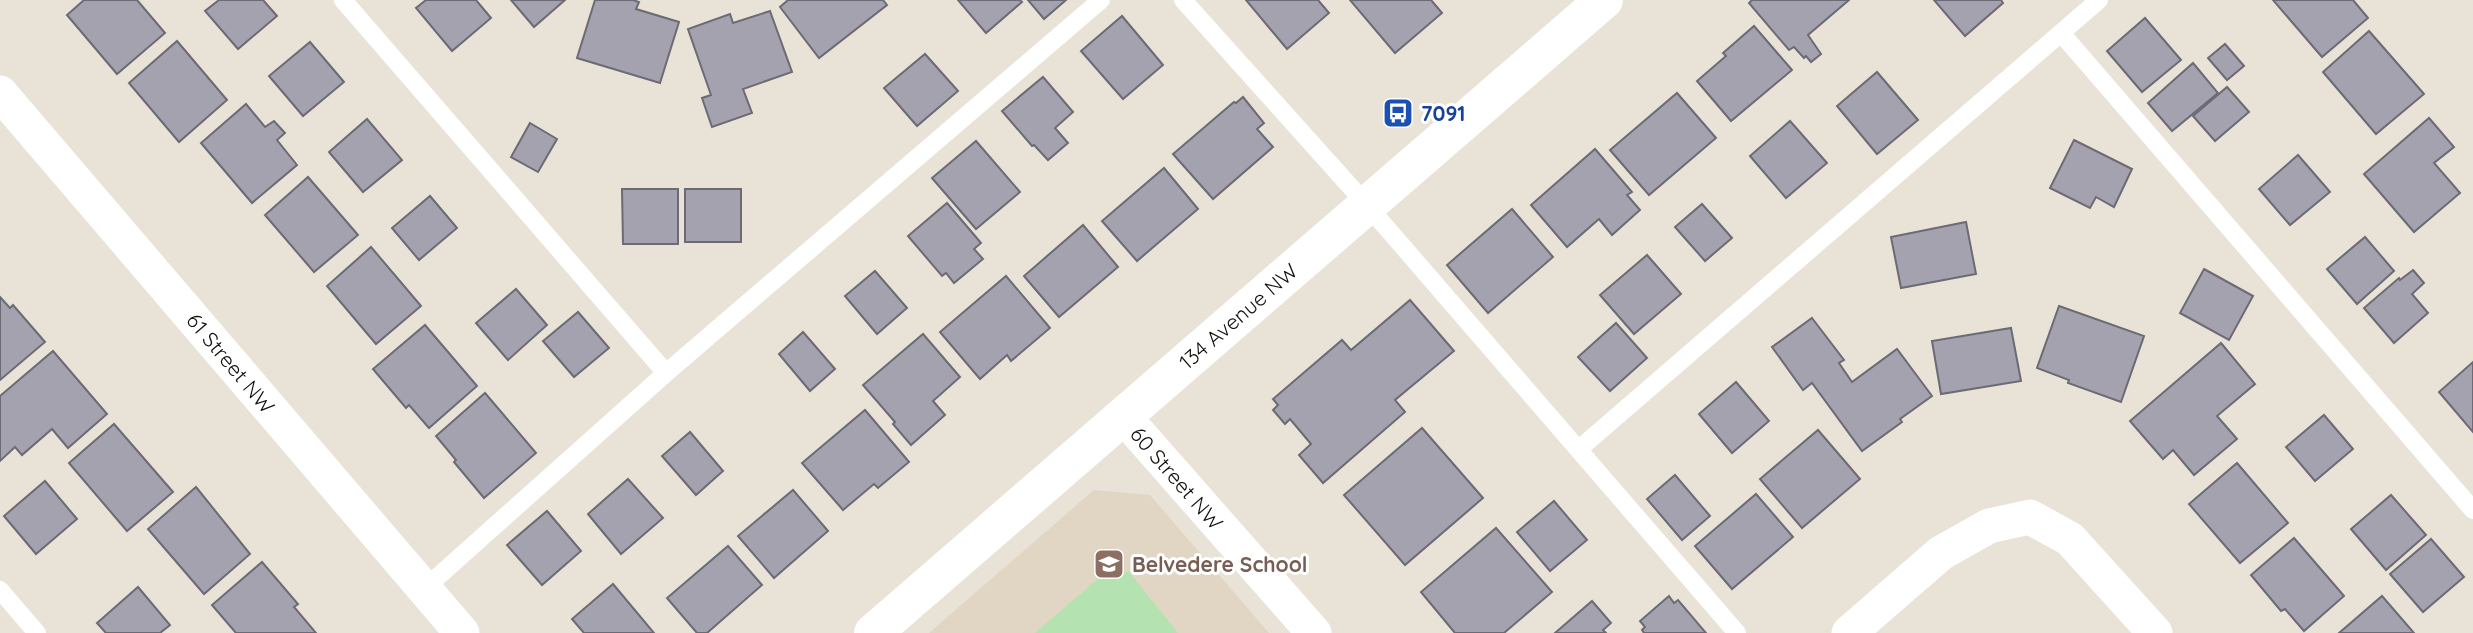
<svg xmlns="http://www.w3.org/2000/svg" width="2473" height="633" viewBox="0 0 2473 633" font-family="Quicksand,sans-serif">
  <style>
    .built { fill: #e1d6c3 }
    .green { fill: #b4e2b1 }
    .building { fill: #a5a2af; stroke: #6c6a75; stroke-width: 2 }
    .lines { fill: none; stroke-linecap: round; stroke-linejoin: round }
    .lane { stroke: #fff; stroke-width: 18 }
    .street { stroke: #fff; stroke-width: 35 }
    .secondary { stroke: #fff; stroke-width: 38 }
    .labels { text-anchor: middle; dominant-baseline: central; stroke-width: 6; stroke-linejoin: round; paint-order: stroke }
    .transit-label { font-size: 21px; font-weight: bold; fill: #164399; stroke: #fff; text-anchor: start }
    .street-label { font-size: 21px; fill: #12100c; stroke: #fff }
    .education-label { font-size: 21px; font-weight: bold; fill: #785e54; stroke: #fff; text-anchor: start }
  </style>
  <rect width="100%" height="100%" fill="#e9e2d6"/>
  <!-- built -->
  <polygon class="built" points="1094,490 1150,495 1269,633 929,633"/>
  <!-- green -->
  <polygon class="green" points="1106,572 1129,572 1178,633 1035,633"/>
  <!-- building -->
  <g class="building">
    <polygon points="84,0 137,0 165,33 117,74 67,15"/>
    <polygon points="219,0 263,0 277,16 238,49 205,11"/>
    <polygon points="426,0 476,0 491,18 452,51 416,8"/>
    <polygon points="511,0 565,0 534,27"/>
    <polygon points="595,0 633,0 639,2 636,9 679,22 660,83 577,58"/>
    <polygon points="788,0 883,0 887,5 819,58 780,7"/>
    <polygon points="958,0 1020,0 1022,2 986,33"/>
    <polygon points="1028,0 1066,0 1044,19"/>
    <polygon points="1246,0 1318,0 1329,13 1287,49"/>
    <polygon points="1350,0 1431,0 1442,13 1395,53"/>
    <polygon points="1752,0 1849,0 1808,35 1821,54 1811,62 1806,56 1804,58 1794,47 1789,50 1749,3"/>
    <polygon points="1934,0 2001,0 2003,3 1965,36"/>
    <polygon points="2273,0 2353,0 2368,18 2322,57"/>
    <polygon points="770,11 792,72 743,89 752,113 712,127 702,98 711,95 688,29 730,14 733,23"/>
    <polygon points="1122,16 1163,65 1123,99 1081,51"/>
    <polygon points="2145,18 2181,60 2142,92 2107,51"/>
    <polygon points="1754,26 1792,70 1731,121 1697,81 1726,56 1723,53"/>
    <polygon points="2369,31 2424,94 2376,134 2323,72"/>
    <polygon points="177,41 227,100 179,142 129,83"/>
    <polygon points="310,42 344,82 303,116 269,76"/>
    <polygon points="2225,44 2244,66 2227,80 2208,58"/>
    <polygon points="925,54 958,91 917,126 884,88"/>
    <polygon points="2193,63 2218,93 2172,131 2148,103"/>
    <polygon points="1877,72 1918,120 1877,154 1837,106"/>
    <polygon points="1043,77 1073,112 1055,128 1068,143 1048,160 1034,145 1032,146 1002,111"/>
    <polygon points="2227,87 2249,112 2215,141 2193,116"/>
    <polygon points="1677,93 1716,138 1649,195 1610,150"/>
    <polygon points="1243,97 1264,123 1257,129 1273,147 1213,199 1173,154 1234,102 1236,103"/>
    <polygon points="246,104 265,127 274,121 285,133 277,140 297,165 252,203 201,143"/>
    <polygon points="2429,118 2454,147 2434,163 2460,193 2414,232 2364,174"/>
    <polygon points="367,119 402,160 363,192 329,152"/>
    <polygon points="1790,121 1827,163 1786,198 1750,156"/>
    <polygon points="530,123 557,139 538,172 511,157"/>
    <polygon points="2074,140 2132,169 2114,207 2096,197 2090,208 2050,188"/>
    <polygon points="976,141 1020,192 976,229 932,178"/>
    <polygon points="1595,149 1632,192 1627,195 1640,210 1612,235 1599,219 1567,247 1531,205"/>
    <polygon points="2298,155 2330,192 2290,225 2259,189"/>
    <polygon points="1164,168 1198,209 1137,261 1102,221"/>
    <polygon points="308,177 358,235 314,272 265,215"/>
    <polygon points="622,189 678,189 678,244 623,244"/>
    <rect x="685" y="189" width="56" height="53"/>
    <polygon points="430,196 457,228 419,260 392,228"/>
    <polygon points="947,203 981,243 974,249 983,259 954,283 946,273 942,276 908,236"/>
    <polygon points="1702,204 1732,238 1705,261 1675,227"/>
    <polygon points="1512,209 1553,257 1488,313 1447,265"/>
    <polygon points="1966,222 1976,274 1901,288 1891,237"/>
    <polygon points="1083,225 1118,267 1059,317 1024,276"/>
    <polygon points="2365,237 2394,271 2357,304 2327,269"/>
    <polygon points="371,247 421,306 376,344 327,286"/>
    <polygon points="1647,255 1681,294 1634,334 1600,295"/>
    <polygon points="2204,269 2253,296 2229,340 2180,313"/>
    <polygon points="2413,270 2424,283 2412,294 2428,313 2394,343 2364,308 2399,278 2400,280"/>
    <polygon points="875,271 907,308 877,334 845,296"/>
    <polygon points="1006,276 1050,328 1011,361 1007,355 980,379 940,332"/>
    <polygon points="516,289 547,325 508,360 476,323"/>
    <polygon points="0,297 10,308 13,305 45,342 0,380"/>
    <polygon points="1410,300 1454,351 1395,400 1405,412 1323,483 1299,455 1311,444 1290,419 1285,424 1273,410 1278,405 1273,399 1342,340 1351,350"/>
    <polygon points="2059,306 2144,336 2121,402 2068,383 2069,380 2037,368"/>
    <polygon points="578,312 609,348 574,377 543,341"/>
    <polygon points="1812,318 1844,360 1839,363 1852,382 1897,349 1932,396 1900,419 1902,422 1862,451 1812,383 1803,390 1772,347"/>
    <polygon points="1616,323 1647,358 1610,391 1578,357"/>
    <polygon points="425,325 477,386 429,428 409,405 406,408 373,369"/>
    <polygon points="2011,328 2021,381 1941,394 1932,341"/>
    <polygon points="803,332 835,369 810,391 779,354"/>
    <polygon points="923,334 960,377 933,401 945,415 911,445 893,424 895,422 863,385"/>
    <polygon points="2221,343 2255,384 2217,416 2237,439 2194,475 2173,450 2163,459 2130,421"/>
    <polygon points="53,351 107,414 68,448 52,429 22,455 15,447 0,461 0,396"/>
    <polygon points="2473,362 2473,432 2439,392"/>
    <polygon points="1736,382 1769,421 1732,453 1699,414"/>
    <polygon points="485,393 536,453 484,498 454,462 456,460 436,436"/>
    <polygon points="865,410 909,462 878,488 874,484 843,510 802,463"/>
    <polygon points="2324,415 2353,449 2315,481 2286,447"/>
    <polygon points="114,424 173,492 127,531 69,463"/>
    <polygon points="1422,428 1483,498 1405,565 1344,495"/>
    <polygon points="1818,430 1860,479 1802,528 1760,479"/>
    <polygon points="690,432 723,471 696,495 662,456"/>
    <polygon points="2237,463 2288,523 2240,563 2189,504"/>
    <polygon points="1675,475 1710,516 1682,540 1647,499"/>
    <polygon points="628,479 663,518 621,554 588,514"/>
    <polygon points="45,481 77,519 36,554 4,516"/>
    <polygon points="196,487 250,554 204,594 148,529"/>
    <polygon points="793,490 828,531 774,578 738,536"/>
    <polygon points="1756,494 1793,537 1732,589 1695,546"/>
    <polygon points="2391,495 2426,535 2386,570 2351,529"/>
    <polygon points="1554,501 1587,540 1550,571 1517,532"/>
    <polygon points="547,511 581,551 542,585 507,545"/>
    <polygon points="1496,528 1552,592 1504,633 1455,633 1421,592"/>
    <polygon points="2294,538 2344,596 2304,631 2285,609 2281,611 2251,575"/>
    <polygon points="2431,539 2464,577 2423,612 2390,574"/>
    <polygon points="728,546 762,585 707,633 697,633 667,598"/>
    <polygon points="262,562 298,604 294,607 316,633 236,633 212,605"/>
    <polygon points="613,584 654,633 584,633 572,619"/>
    <polygon points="138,587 170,625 160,633 106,633 97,623"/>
    <polygon points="1669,596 1674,603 1678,600 1706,633 1644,633 1642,630 1645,627 1640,621"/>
    <polygon points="2382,596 2414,633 2339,633"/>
    <polygon points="1592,601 1611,623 1603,630 1606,633 1555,633"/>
  </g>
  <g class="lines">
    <!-- lane -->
    <g class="lane">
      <polyline points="343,0 666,373"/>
      <polyline points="1183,0 1366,204 1737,633"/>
      <polyline points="2061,33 2473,510"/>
      <polyline points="1579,449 2099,0"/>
      <polyline points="424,589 666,373 1101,0"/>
      <polyline points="0,590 37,633"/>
    </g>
    <!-- street -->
    <g class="street">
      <polyline points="0,93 462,633"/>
      <polyline points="1124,417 1314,633"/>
      <polyline points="1849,633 1941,553 1989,526 2030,517 2070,539 2155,633"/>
    </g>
    <!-- secondary -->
    <polyline class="secondary" points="873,633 1604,0"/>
  </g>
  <!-- icons -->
  <defs>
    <g id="bus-square" transform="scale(1.575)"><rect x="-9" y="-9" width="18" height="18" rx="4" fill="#1a4fb4" stroke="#fff"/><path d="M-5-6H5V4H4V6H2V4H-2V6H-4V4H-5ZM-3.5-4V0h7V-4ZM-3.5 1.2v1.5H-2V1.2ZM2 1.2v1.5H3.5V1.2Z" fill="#fff"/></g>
    <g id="school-square" transform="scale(1.575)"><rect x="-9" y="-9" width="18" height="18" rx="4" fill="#8d6e63" stroke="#fff"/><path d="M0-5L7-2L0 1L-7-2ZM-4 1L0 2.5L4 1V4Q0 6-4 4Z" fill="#fff"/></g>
  </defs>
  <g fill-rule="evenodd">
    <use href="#bus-square" x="1398" y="113"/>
    <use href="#school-square" x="1109" y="564"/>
  </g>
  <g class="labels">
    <!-- transit labels -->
    <g class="transit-label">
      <text x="1421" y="113">7091</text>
    </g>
    <!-- street labels -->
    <g class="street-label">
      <text transform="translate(1238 316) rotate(-41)">134 Avenue NW</text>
      <text transform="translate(231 363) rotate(50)">61 Street NW</text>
      <text transform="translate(1177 478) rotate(49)">60 Street NW</text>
    </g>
    <!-- education labels -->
    <g class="education-label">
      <text x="1132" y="564">Belvedere School</text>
    </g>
  </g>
</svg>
